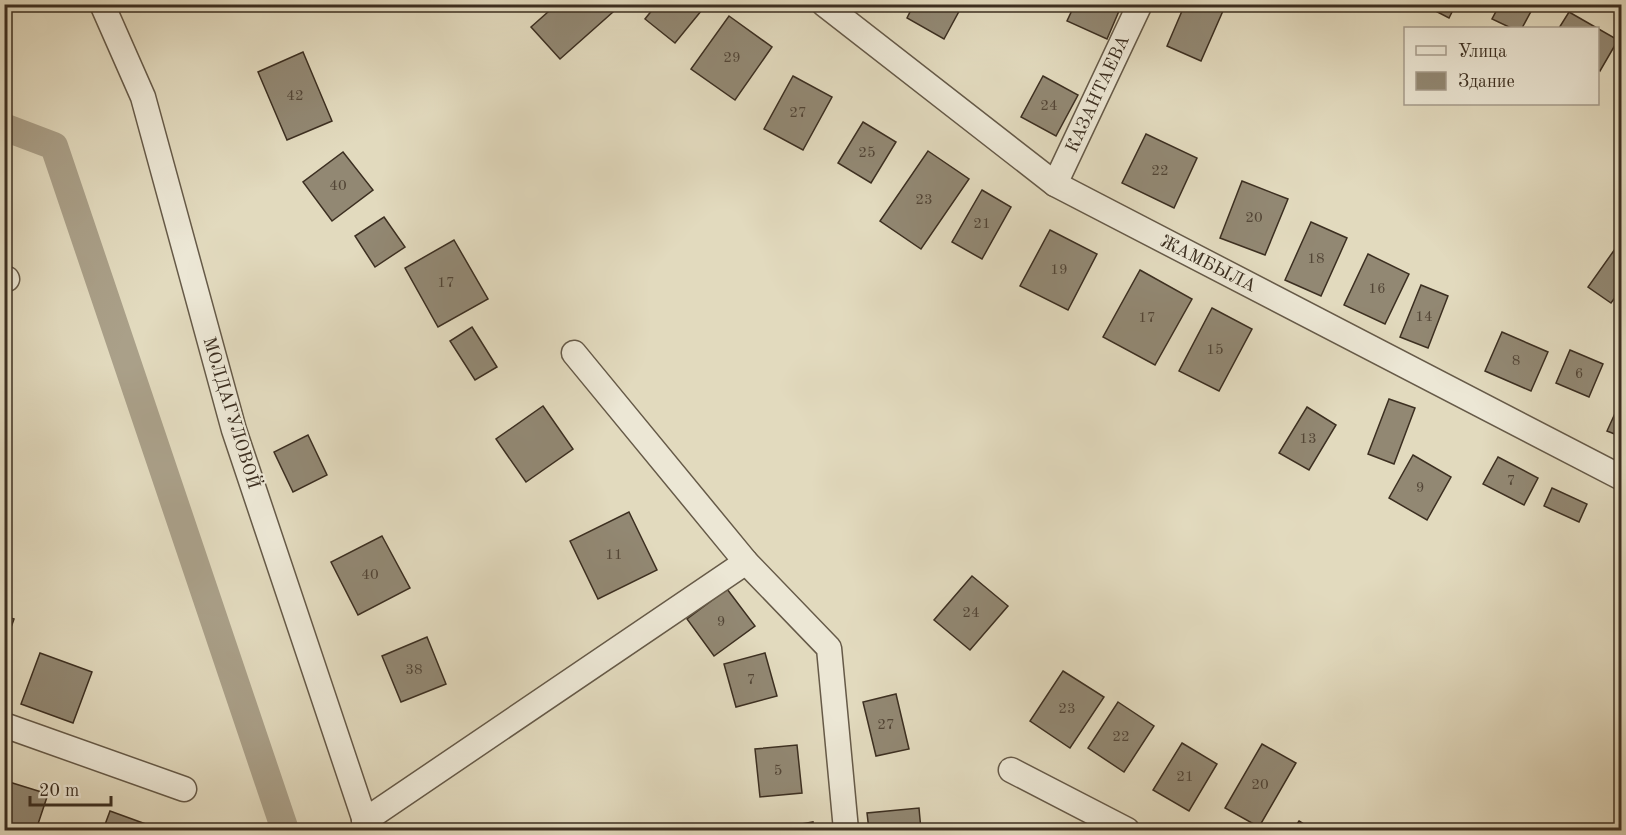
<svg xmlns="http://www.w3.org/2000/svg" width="1626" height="835" viewBox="0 0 1626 835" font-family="'Old Standard TT',serif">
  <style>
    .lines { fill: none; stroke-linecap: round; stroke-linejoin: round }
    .canal { stroke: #aaa089; stroke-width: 28 }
    .building { fill: #928873; stroke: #3c2f21; stroke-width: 1.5 }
    .minor-casing { stroke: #665a48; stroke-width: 27 }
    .minor { stroke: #ece7d5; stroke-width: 24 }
    .labels { text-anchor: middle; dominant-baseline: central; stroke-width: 4.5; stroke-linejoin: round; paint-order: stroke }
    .number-label { font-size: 15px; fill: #524536 }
    .street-label { font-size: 18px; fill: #3c2f21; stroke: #ece7d5 }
  </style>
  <rect width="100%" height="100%" fill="#e2dabe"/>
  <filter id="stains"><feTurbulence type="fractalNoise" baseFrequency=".00333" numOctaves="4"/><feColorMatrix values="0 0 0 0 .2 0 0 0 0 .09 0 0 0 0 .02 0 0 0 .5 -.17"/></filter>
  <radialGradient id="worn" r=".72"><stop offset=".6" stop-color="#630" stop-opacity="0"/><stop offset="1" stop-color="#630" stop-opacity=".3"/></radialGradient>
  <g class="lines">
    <!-- canal -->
    <polyline class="canal" points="4,127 54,146 285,830"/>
  </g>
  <!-- building -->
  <g class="building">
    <polygon points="557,4 622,4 560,59 531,27"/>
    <polygon points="657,4 705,4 706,5 675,43 645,19"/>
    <polygon points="914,4 963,4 944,39 907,18"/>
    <polygon points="1075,4 1122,4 1107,39 1067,21"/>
    <polygon points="1185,4 1226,4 1201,61 1167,46"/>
    <polygon points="1422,4 1456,4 1449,18"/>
    <polygon points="1500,4 1535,4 1522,28 1511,28 1492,19"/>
    <polygon points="1569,12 1618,40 1600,71 1598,69 1598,28 1559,28"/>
    <polygon points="729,16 772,47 735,100 691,69"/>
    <polygon points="303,52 332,121 287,140 258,72"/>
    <polygon points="793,76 832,97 803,150 764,129"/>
    <polygon points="1043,76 1078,95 1056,136 1021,117"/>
    <polygon points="863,122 896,142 871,183 838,163"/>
    <polygon points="1146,134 1197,158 1174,208 1122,183"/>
    <polygon points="928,151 969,179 921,249 880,221"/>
    <polygon points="343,152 373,190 332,221 303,182"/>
    <polygon points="1242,181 1288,199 1265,255 1220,238"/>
    <polygon points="982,190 1011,207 982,259 952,242"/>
    <polygon points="384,217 405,247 375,267 355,236"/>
    <polygon points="1311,222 1347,238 1321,296 1285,280"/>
    <polygon points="1050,230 1097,254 1068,310 1020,286"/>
    <polygon points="454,240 488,299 438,327 405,268"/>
    <polygon points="1620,242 1622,244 1622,288 1611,303 1588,287"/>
    <polygon points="1368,254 1409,274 1385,324 1344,305"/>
    <polygon points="1140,270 1192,299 1155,365 1103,337"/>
    <polygon points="1421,285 1448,296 1428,348 1400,337"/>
    <polygon points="1212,308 1252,329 1219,391 1179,371"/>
    <polygon points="472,327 497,367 475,380 450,341"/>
    <polygon points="1502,332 1548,352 1531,391 1485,371"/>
    <polygon points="1570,350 1603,364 1589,397 1556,383"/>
    <polygon points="1622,398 1622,437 1607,431"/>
    <polygon points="1389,399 1415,408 1394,464 1368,454"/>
    <polygon points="543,406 573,449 526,482 496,439"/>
    <polygon points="1307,407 1336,425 1309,470 1279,453"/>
    <polygon points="308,435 327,475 293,492 274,452"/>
    <polygon points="1413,455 1451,477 1427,520 1389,498"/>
    <polygon points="1498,457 1538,478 1524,505 1483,484"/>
    <polygon points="1552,488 1587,504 1579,522 1544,506"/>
    <polygon points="629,512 657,570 598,599 570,541"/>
    <polygon points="382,536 410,588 358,615 331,562"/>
    <polygon points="972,576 1008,606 970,650 934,620"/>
    <polygon points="727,589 755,626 714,656 687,619"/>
    <polygon points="4,616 14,619 4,647"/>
    <polygon points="427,637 446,684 401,702 382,656"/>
    <polygon points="40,653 92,672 73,723 21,704"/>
    <polygon points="765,653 777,696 736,707 724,664"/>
    <polygon points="1063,671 1104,697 1070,748 1030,721"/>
    <polygon points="896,694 909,749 876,756 863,702"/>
    <polygon points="1118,702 1154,726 1124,772 1088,748"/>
    <polygon points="1182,743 1217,764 1189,811 1153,790"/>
    <polygon points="1262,744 1296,763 1259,827 1225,808"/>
    <polygon points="797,745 802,793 760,797 755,749"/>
    <polygon points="6,781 48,794 36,830 4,830 4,788"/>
    <polygon points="919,808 921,830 869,830 867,813"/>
    <polygon points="110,811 154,827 153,830 103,830"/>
    <polygon points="1299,821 1313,830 1293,830"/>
    <polygon points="813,822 814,830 769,830"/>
  </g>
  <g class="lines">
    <!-- minor casing -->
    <g class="minor-casing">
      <g id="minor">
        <polyline points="102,4 143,97 234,430 368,830"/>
        <polyline points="824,4 1055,184 1622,478"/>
        <polyline points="1055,184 1140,4"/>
        <polyline points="4,278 7,279"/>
        <polyline points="574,353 746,562 829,648 846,830"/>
        <polyline points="4,725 184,789"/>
        <polyline points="1011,770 1127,830"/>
        <polyline points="364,821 746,562"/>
      </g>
    </g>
    <!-- minor -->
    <use href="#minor" class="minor"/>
  </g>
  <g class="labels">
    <!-- number labels -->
    <g class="number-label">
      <text x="732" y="58">29</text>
      <text x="295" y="96">42</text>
      <text x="1049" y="106">24</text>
      <text x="798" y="113">27</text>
      <text x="867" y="153">25</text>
      <text x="1160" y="171">22</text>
      <text x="338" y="186">40</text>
      <text x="924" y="200">23</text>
      <text x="1254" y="218">20</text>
      <text x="982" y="224">21</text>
      <text x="1316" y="259">18</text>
      <text x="1059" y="270">19</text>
      <text x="446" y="283">17</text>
      <text x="1377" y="289">16</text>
      <text x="1424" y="317">14</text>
      <text x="1147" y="318">17</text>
      <text x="1215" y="350">15</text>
      <text x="1516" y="361">8</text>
      <text x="1579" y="374">6</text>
      <text x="1308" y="439">13</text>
      <text x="1511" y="481">7</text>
      <text x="1420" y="488">9</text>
      <text x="614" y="555">11</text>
      <text x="370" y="575">40</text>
      <text x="971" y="613">24</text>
      <text x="721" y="622">9</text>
      <text x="414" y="670">38</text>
      <text x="751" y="680">7</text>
      <text x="1067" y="709">23</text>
      <text x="886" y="725">27</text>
      <text x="1121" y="737">22</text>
      <text x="778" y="771">5</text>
      <text x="1185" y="777">21</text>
      <text x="1260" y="785">20</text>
    </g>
    <!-- street labels -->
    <g class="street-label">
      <text transform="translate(1098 94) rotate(-65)">КАЗАНТАЕВА</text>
      <text transform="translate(1208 264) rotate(27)">ЖАМБЫЛА</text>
      <text transform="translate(231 413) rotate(73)">МОЛДАГУЛОВОЙ</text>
    </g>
  </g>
  <!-- margin -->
  <rect width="1626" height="835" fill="none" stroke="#e2dabe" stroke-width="24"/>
  <rect x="6" y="6" width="1614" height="823" fill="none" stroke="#3c2f21" stroke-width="3"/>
  <rect x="12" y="12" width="1602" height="811" fill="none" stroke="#3c2f21" stroke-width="1.5"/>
  <!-- legend -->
  <rect x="1404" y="27" width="195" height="78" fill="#ece7d5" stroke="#a69d8d" stroke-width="1.5"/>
  <rect x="1416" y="46" width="30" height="9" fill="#ece7d5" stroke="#a69d8d" stroke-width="1.5"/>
  <text x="1458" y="57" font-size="18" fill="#3c2f21">Улица</text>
  <rect x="1416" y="72" width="30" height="18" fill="#928873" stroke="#a69d8d" stroke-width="1.5"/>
  <text x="1458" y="87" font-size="18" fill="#3c2f21">Здание</text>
  <!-- scale -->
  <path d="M30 796v9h81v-9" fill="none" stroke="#3c2f21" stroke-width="3"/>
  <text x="39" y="796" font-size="18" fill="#3c2f21" stroke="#ece7d5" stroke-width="4.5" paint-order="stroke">20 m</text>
  <rect width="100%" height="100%" filter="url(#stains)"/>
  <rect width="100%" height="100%" fill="url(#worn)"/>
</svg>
